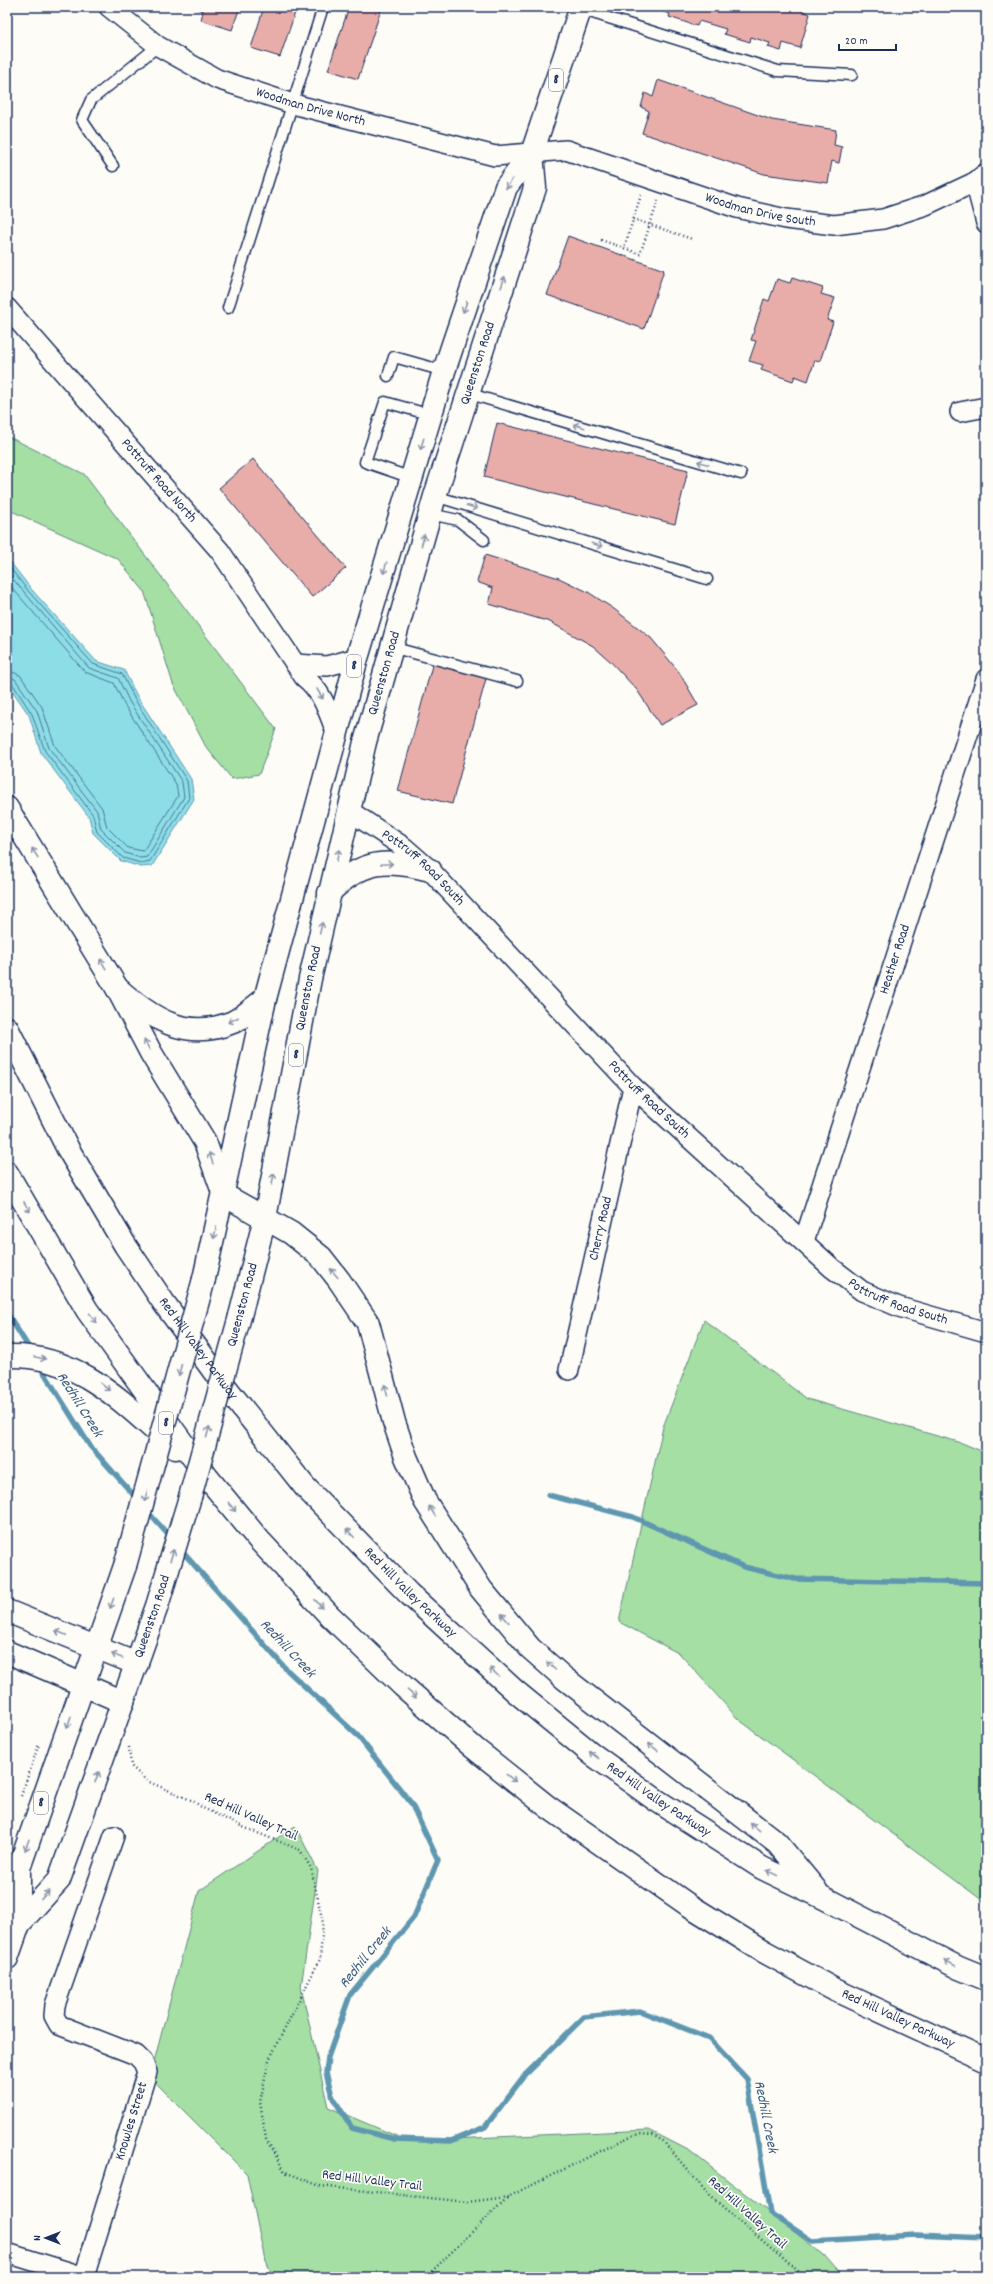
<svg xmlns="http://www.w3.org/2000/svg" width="993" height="2284" viewBox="0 0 993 2284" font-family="Dekko,sans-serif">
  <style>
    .green { fill: #a5dfa4; stroke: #608781 }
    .water { fill: #8ddde7; stroke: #5f97b0 }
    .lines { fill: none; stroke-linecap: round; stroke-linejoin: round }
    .shore { stroke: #497595; stroke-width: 1 }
    .stream { stroke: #5f97b0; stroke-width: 5.5 }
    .building { fill: #e8ada9; stroke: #1b2f5e }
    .service-casing { stroke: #1b2f5e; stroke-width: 13 }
    .minor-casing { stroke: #1b2f5e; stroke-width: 22 }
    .primary-casing { stroke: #1b2f5e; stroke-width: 25 }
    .motorway-casing { stroke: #1b2f5e; stroke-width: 25 }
    .path { stroke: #1b2f5e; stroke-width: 2.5; stroke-dasharray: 1 3; stroke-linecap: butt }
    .service { stroke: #fdfcf7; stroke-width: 10 }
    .minor { stroke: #fdfcf7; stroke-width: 19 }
    .primary { stroke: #fdfcf7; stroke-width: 22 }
    .motorway { stroke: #fdfcf7; stroke-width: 22 }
    .primary-bridge-casing { stroke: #1b2f5e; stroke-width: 25; stroke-linecap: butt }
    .primary-bridge { stroke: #fdfcf7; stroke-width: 22 }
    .oneway { stroke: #8c96aa }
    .labels { text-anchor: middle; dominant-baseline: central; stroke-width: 3.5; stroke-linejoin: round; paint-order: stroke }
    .shield { fill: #fdfcf7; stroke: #5f6c8c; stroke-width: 1 }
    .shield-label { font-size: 13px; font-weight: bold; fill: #1b2f5e }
    .street-label { font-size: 14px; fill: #1b2f5e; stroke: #fdfcf7 }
    .water-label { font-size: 15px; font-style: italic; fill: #385a80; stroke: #fdfcf7 }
  </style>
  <rect width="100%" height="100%" fill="#fdfcf7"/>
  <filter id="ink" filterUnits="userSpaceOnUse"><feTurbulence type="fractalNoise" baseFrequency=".025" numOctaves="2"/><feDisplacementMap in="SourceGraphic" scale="8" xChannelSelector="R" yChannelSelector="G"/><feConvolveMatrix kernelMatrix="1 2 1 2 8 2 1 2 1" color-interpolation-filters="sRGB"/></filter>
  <g filter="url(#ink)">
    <!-- green -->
    <g class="green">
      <polygon points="7,436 84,474 276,729 259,774 232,779 206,747 173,684 144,591 118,559 7,509"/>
      <polygon points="704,1320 807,1399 962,1443 986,1453 986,1903 738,1719 680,1654 619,1622 663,1427"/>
      <polygon points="295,1826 318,1871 301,1987 328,2107 408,2141 649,2130 690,2151 824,2255 843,2277 273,2277 264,2256 247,2174 150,2077 199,1891"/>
    </g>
    <!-- water -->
    <polygon class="water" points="7,558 32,590 96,661 124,670 138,698 191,779 194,799 152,866 141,867 121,861 93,833 89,817 41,753 29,715 7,683"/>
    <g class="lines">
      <!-- shore -->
      <g class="shore">
        <polyline points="7,564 29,592 93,664 122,674 135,700 187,781 189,798 150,861 141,863 123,858 97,832 93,815 45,751 32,714 12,683 7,681"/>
        <polyline points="7,572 89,668 118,678 130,703 182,782 184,797 147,857 141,858 125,853 101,829 97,811 49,748 37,711 15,679 7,676"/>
        <polyline points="7,582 85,672 114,683 125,706 176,784 178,796 143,851 128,848 107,827 102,808 55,746 42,707 20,675 7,670"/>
      </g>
      <!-- stream -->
      <g class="stream">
        <polyline points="7,1313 31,1351"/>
        <polyline points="40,1366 90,1446 138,1500"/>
        <polyline points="548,1495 633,1517 744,1567 795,1579 986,1583"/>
        <polyline points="146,1510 172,1539"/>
        <polyline points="180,1549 286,1669 357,1735 411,1803 438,1860 414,1917 350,1995 328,2057 326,2073 332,2096 352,2128 394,2139 451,2141 485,2127 524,2076 584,2017 640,2011 709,2038 747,2079 770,2213 812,2241 916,2235 986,2238"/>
      </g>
    </g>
    <!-- building -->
    <g class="building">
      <polygon points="192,7 240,7 232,30 201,20 203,11"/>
      <polygon points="264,7 297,7 280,57 251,48"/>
      <polygon points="349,7 382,7 358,79 328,70"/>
      <polygon points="658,7 793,7 810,14 800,48 783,43 781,51 768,47 770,43 751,37 750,42 724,34 726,29 699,21 697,26 669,17 670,14 657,10"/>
      <polygon points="658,80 772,120 836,130 834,145 842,147 839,163 832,161 828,183 764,174 642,133 649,111 641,107 645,93 653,97"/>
      <polygon points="568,236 664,270 644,329 547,295"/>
      <polygon points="792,278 823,288 821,294 835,298 827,320 833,322 820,361 815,360 808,381 795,376 793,381 761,370 763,365 749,361 756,341 751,340 764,299 769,301 777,279 790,283"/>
      <polygon points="497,423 688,470 675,524 484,477"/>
      <polygon points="253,459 346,568 312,597 219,488"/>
      <polygon points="485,555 559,578 588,592 614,609 651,638 679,672 698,705 660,725 637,690 610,661 593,646 550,622 489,604 493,588 477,582"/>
      <polygon points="433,662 487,675 452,804 398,791"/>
    </g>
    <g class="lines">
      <!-- service casing -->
      <g class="service-casing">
        <g id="service">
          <polyline points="580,9 778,71 852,75"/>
          <polyline points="113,166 82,120 91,100 158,46"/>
          <polyline points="228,308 323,7"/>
          <polyline points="388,376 394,357 444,371"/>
          <polyline points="467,393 741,474"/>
          <polyline points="412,478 365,462 385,402 431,415"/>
          <polyline points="435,496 707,579"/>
          <polyline points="430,514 458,520 484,540"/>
          <polyline points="391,647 517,681"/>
        </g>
      </g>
      <!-- minor casing -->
      <g class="minor-casing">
        <g id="minor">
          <path id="s1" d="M109 7 158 46 217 79 293 104 495 156 566 150 737 208 786 219 834 225 883 219 926 205 975 182 986 173"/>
          <polyline points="975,182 986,223"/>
          <path id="s2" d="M7 308 220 551 304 677C322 691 328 711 336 732"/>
          <polyline points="960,412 986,407"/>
          <polyline points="295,664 327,666 357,658"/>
          <path id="s3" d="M348 810 405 848 430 870 633 1087 832 1268 862 1291 899 1307 986 1332"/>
          <path id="s4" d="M804 1241 986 679"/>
          <path id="s5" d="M569 1370 633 1087"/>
          <polyline points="7,2253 85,2277"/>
          <path id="s6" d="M84 2277 147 2072 143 2062 136 2055 59 2025 54 2016 55 2005 114 1836"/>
        </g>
      </g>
      <!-- primary casing -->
      <g class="primary-casing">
        <g id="primary">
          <path d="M329 893C361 860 387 858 430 870"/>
          <polyline points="204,1279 265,999 357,658 444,371 506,187 532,153"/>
          <path id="s7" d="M240 1316 265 1218 310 979 365 742 435 496 535 188 532 153 581 7"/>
          <path id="s8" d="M19 1924 59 1880 157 1606 190 1497"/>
          <polyline points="7,1958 19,1924 19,1868 125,1566"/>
        </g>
      </g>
      <!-- motorway casing -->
      <g class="motorway-casing">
        <g id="motorway">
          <path d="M7 808 117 988C151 1018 186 1042 233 1022 244 1017 255 1006 265 999"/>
          <polyline points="117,988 151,1053 205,1142 224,1195 291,1233 321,1257 339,1280 368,1323 394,1422 406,1457 425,1501 481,1589 530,1648 564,1678 777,1843 816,1890"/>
          <path id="s9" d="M7 1028 68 1149 125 1245 164 1303 224 1385 305 1487 408 1593 515 1691 592 1754 656 1800 762 1868 820 1896 959 1968 986 1979"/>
          <path id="s10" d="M7 1173 87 1310 207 1477 259 1540 330 1616 403 1686 474 1748 548 1807 687 1904 763 1951 835 1990 986 2060"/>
          <path d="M7 1356C79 1353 125 1405 175 1448"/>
          <polyline points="7,1611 137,1664"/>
          <polyline points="7,1652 123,1702"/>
        </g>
      </g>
      <!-- path -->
      <g class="path">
        <polyline points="641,195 624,248 640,254 658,201"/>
        <polyline points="633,219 692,239"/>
        <polyline points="601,240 624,248"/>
        <polyline points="129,1747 131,1766 147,1781 193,1801 203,1808 243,1827 300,1850 311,1868 323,1923 320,1959 269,2060 260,2102 266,2139 285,2172 320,2186 467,2202 508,2197 631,2136 639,2134 653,2135 663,2141 708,2194 805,2277"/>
        <polyline points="21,1796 39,1744"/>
        <polyline points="426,2277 508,2197"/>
      </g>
      <!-- service -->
      <use href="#service" class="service"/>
      <!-- minor -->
      <use href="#minor" class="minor"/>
      <!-- primary -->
      <use href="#primary" class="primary"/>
      <!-- motorway -->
      <use href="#motorway" class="motorway"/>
      <!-- primary-bridge casing -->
      <g class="primary-bridge-casing">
        <g id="primary-bridge">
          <polyline points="190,1497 240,1316"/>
          <polyline points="125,1566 204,1279"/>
        </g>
      </g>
      <!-- primary-bridge -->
      <use href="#primary-bridge" class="primary-bridge"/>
    </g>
    <!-- one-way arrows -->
    <defs><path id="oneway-shaft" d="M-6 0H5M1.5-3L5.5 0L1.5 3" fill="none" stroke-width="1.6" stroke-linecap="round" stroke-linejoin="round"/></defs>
    <g class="oneway">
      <use href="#oneway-shaft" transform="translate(509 184) rotate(123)"/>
      <use href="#oneway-shaft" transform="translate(503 282) rotate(-72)"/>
      <use href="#oneway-shaft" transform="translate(465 307) rotate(109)"/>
      <use href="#oneway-shaft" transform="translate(579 426) rotate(-163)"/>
      <use href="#oneway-shaft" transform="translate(422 444) rotate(107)"/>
      <use href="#oneway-shaft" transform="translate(703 463) rotate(-163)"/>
      <use href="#oneway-shaft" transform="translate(472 507) rotate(17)"/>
      <use href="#oneway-shaft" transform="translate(423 540) rotate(-74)"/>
      <use href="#oneway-shaft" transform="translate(597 545) rotate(17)"/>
      <use href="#oneway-shaft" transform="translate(385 568) rotate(107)"/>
      <use href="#oneway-shaft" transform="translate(320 694) rotate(59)"/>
      <use href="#oneway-shaft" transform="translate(35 853) rotate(-122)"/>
      <use href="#oneway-shaft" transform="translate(338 855) rotate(-77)"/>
      <use href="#oneway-shaft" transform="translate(387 864) rotate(-3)"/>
      <use href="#oneway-shaft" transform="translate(321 928) rotate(-77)"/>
      <use href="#oneway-shaft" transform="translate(103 964) rotate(-120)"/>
      <use href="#oneway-shaft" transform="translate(233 1020) rotate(153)"/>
      <use href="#oneway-shaft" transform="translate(147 1045) rotate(-118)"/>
      <use href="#oneway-shaft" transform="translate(211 1158) rotate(-109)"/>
      <use href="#oneway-shaft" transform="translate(273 1179) rotate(-79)"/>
      <use href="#oneway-shaft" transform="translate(27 1207) rotate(60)"/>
      <use href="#oneway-shaft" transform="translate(215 1233) rotate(103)"/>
      <use href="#oneway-shaft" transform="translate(334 1273) rotate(-130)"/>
      <use href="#oneway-shaft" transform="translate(93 1318) rotate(54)"/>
      <use href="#oneway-shaft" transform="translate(40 1358) rotate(12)"/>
      <use href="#oneway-shaft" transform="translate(180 1370) rotate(105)"/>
      <use href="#oneway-shaft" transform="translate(105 1387) rotate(40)"/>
      <use href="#oneway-shaft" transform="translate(386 1390) rotate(-104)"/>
      <use href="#oneway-shaft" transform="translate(208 1432) rotate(-75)"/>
      <use href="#oneway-shaft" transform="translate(146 1496) rotate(107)"/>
      <use href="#oneway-shaft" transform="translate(232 1507) rotate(51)"/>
      <use href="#oneway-shaft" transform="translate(432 1511) rotate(-122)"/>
      <use href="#oneway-shaft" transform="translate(350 1533) rotate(-134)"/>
      <use href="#oneway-shaft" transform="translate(172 1555) rotate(-73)"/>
      <use href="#oneway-shaft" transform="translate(112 1603) rotate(109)"/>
      <use href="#oneway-shaft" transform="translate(319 1604) rotate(47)"/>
      <use href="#oneway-shaft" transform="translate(505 1618) rotate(-130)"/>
      <use href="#oneway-shaft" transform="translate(61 1633) rotate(-157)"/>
      <use href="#oneway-shaft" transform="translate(117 1656) rotate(-158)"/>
      <use href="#oneway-shaft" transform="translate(551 1666) rotate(-138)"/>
      <use href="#oneway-shaft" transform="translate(494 1672) rotate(-138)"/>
      <use href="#oneway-shaft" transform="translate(412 1694) rotate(41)"/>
      <use href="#oneway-shaft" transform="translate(69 1722) rotate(109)"/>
      <use href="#oneway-shaft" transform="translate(653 1747) rotate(-142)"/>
      <use href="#oneway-shaft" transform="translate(594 1755) rotate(-143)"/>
      <use href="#oneway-shaft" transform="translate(97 1777) rotate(-70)"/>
      <use href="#oneway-shaft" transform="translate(511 1778) rotate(38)"/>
      <use href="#oneway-shaft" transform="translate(755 1827) rotate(-142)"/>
      <use href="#oneway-shaft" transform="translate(27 1845) rotate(109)"/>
      <use href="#oneway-shaft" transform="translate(772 1873) rotate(-155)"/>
      <use href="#oneway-shaft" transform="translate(45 1895) rotate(-47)"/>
      <use href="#oneway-shaft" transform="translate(950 1963) rotate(-152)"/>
    </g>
  </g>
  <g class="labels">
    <!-- shield labels -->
    <g class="shield">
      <rect x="549" y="69" width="14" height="22" rx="3"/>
      <rect x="347" y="655" width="14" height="22" rx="3"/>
      <rect x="289" y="1044" width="14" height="22" rx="3"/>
      <rect x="159" y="1412" width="14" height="22" rx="3"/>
      <rect x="34" y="1792" width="14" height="22" rx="3"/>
    </g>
    <g class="shield-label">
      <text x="556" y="80">8</text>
      <text x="354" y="666">8</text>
      <text x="296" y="1055">8</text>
      <text x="166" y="1423">8</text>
      <text x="41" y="1803">8</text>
    </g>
    <!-- street labels -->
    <g class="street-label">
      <text stroke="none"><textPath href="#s1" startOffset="228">Woodman Drive North</textPath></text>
      <text stroke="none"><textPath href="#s1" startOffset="694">Woodman Drive South</textPath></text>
      <text stroke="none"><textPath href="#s7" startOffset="983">Queenston Road</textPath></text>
      <text stroke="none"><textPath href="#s2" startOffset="230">Pottruff Road North</textPath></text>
      <text stroke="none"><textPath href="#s7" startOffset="659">Queenston Road</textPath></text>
      <text stroke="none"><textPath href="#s3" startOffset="95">Pottruff Road South</textPath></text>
      <text stroke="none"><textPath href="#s4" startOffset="296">Heather Road</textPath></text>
      <text stroke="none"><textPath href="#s7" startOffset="335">Queenston Road</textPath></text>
      <text stroke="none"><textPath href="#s3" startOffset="419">Pottruff Road South</textPath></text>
      <text stroke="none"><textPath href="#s5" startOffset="145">Cherry Road</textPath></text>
      <text stroke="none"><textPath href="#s3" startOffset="743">Pottruff Road South</textPath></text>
      <text transform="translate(243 1305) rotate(-75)">Queenston Road</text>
      <text stroke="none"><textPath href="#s9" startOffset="374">Red Hill Valley Parkway</textPath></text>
      <text stroke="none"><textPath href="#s9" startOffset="698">Red Hill Valley Parkway</textPath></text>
      <text stroke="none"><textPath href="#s8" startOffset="339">Queenston Road</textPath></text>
      <text stroke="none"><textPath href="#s9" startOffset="1022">Red Hill Valley Parkway</textPath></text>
      <text transform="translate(251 1817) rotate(24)">Red Hill Valley Trail</text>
      <text stroke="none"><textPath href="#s10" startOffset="1250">Red Hill Valley Parkway</textPath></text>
      <text stroke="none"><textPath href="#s6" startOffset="163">Knowles Street</textPath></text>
      <text transform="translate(372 2181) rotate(7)">Red Hill Valley Trail</text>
      <text transform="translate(747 2213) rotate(42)">Red Hill Valley Trail</text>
    </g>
    <!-- water labels -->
    <g class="water-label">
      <text transform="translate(79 1405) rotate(58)">Redhill Creek</text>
      <text transform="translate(287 1649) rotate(47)">Redhill Creek</text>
      <text transform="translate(366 1958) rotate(-51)">Redhill Creek</text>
      <text transform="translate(765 2117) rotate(79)">Redhill Creek</text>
    </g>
  </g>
  <!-- margin -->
  <rect width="993" height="2284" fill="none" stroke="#fdfcf7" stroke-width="24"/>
  <rect x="12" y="12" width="969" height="2260" fill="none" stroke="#1b2f5e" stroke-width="1.5" filter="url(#ink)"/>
  <!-- north arrow -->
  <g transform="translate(46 2238) rotate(270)" stroke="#fdfcf7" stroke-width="3" paint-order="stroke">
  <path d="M0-3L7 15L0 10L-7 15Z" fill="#1b2f5e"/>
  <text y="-6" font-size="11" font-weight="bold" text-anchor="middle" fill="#1b2f5e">N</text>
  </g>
  <!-- scale -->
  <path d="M839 44v6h57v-6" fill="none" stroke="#1b2f5e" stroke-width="2"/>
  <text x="845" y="44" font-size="12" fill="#1b2f5e" stroke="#fdfcf7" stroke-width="3" paint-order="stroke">20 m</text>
</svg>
